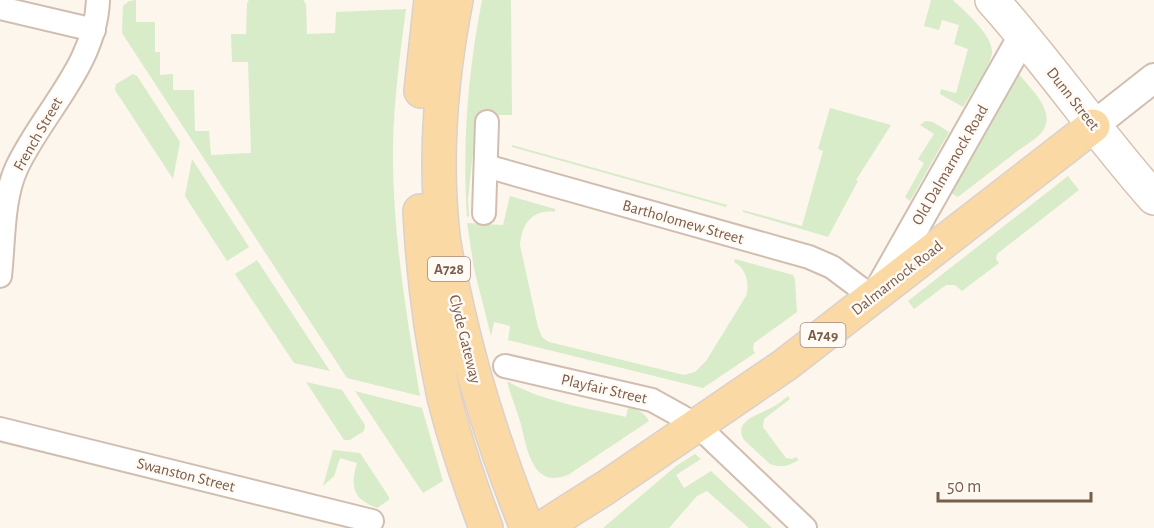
<svg xmlns="http://www.w3.org/2000/svg" width="1154" height="528" viewBox="0 0 1154 528" font-family="'Alegreya Sans',sans-serif">
  <style>
    .green { fill: #d8ecc9 }
    .lines { fill: none; stroke-linecap: round; stroke-linejoin: round }
    .minor-casing { stroke: #d1beb0; stroke-width: 26 }
    .tertiary-casing { stroke: #d1beb0; stroke-width: 32 }
    .secondary-casing { stroke: #d6c0b0; stroke-width: 36 }
    .primary-casing { stroke: #dad1cd; stroke-width: 36 }
    .minor { stroke: #fff; stroke-width: 22 }
    .tertiary { stroke: #fff; stroke-width: 28 }
    .secondary { stroke: #fff; stroke-width: 33 }
    .primary { stroke: #fbd9a5; stroke-width: 33 }
    .labels { text-anchor: middle; dominant-baseline: central; stroke-width: 5; stroke-linejoin: round; paint-order: stroke }
    .shield { fill: #fffaf3; stroke: #a28b7f; stroke-width: 1.5 }
    .shield-label { font-size: 15px; font-weight: bold; fill: #7a5c4d }
    .street-label { font-size: 16px; fill: #7a5c4d; stroke: #fffaf3 }
  </style>
  <rect width="100%" height="100%" fill="#fdf6ec"/>
  <!-- green -->
  <g class="green">
    <path d="M136 0V22H155V52H160V75L173 74V90H194L195 131H209L211 155 251 153 248 62H232L231 34H246L247 3 249 0H303L306 4 307 34 335 33 336 12 406 9C400 54 394 100 393 145 392 230 406 313 420 396L347 378 122 33 123 6 129 1Z"/>
    <path d="M482 0H511L512 115H477L468 199 469 216 467 217C462 143 468 72 482 0Z"/>
    <path d="M931 0H953C965 12 993 35 992 53 991 64 970 96 963 107L940 94 941 89 956 93 968 49 954 44 959 25 942 20 939 30 924 26Z"/>
    <path d="M1017 72C1029 87 1058 112 1042 132 1035 140 1024 146 1016 152L1015 151V153L958 197 949 192Z"/>
    <polygon points="133,74 137,76 180,142 173,179 115,90 116,84"/>
    <polygon points="830,108 891,125 856,180 858,181 828,237 743,212 743,210 802,226 823,151 818,149"/>
    <polygon points="925,121 933,122 949,132 910,201 905,197 924,163 918,159 934,134 920,125"/>
    <polygon points="512,145 727,205 726,207 512,147"/>
    <polygon points="192,159 249,247 227,261 185,196"/>
    <polygon points="1068,176 1079,190 997,254 996,259 999,263 962,291 955,285 946,285 914,309 908,301"/>
    <path d="M510 196 555 209V212C532 209 522 224 520 245L538 327 542 337 549 342 684 375 695 372 706 361 746 296C750 284 746 268 734 262L735 259 793 275 795 280 797 312 754 343 753 350 755 353 703 388 508 340 510 326 494 322 491 336 474 269 467 223 503 225Z"/>
    <polygon points="257,260 330,371 294,363 235,274"/>
    <path d="M507 381C542 402 587 408 626 417L628 408C639 410 644 412 649 421L568 475C531 490 527 446 520 421 516 408 510 394 507 381Z"/>
    <polygon points="306,382 342,390 365,425 364,431 350,440 344,440"/>
    <polygon points="355,391 422,408 443,481 423,493"/>
    <path d="M788 396 790 399 764 419 763 427 786 458 792 459 796 457 799 460C789 466 781 468 770 464L744 440C733 421 758 415 771 408 777 405 782 401 788 396Z"/>
    <path d="M333 450 360 453 389 497V500L377 508C353 499 350 487 357 463L340 458 334 476 323 486Z"/>
    <polygon points="695,454 701,459 676,475 684,488 711,471 772,528 749,528 707,491 697,496 669,528 603,528 676,466"/>
  </g>
  <g class="lines">
    <!-- minor casing -->
    <g class="minor-casing">
      <g id="minor">
        <polyline points="0,8 94,30"/>
        <polyline points="486,166 809,257 832,267 872,297"/>
        <polyline points="484,213 487,122"/>
        <path d="M0 276C4 241 2 199 17 167 43 112 96 64 98 0"/>
        <polyline points="505,366 652,400 697,425 805,528"/>
        <polyline points="0,429 372,521"/>
      </g>
    </g>
    <!-- tertiary casing -->
    <g class="tertiary-casing">
      <g id="tertiary">
        <polyline points="1093,126 1154,78"/>
        <polyline points="878,292 1023,36"/>
      </g>
    </g>
    <!-- secondary casing -->
    <g class="secondary-casing">
      <path id="secondary" d="M992 0C1049 63 1097 134 1154 198"/>
    </g>
    <!-- primary casing -->
    <g class="primary-casing">
      <g id="primary">
        <path d="M456 0C441 77 434 157 443 236 446 259 452 284 457 307 474 383 498 456 527 528"/>
        <polyline points="421,91 431,0"/>
        <path d="M420 211C423 273 431 336 444 397 455 441 470 485 486 528"/>
        <polyline points="542,528 605,488 785,365 1093,126"/>
      </g>
    </g>
    <!-- minor -->
    <use href="#minor" class="minor"/>
    <!-- tertiary -->
    <use href="#tertiary" class="tertiary"/>
    <!-- secondary -->
    <use href="#secondary" class="secondary"/>
    <!-- primary -->
    <use href="#primary" class="primary"/>
  </g>
  <g class="labels">
    <!-- shield labels -->
    <g class="shield">
      <rect x="428" y="257" width="42" height="24" rx="4.5"/>
      <rect x="800.5" y="323" width="45" height="24" rx="4.5"/>
    </g>
    <g class="shield-label">
      <text x="449" y="269">A728</text>
      <text x="823" y="335">A749</text>
    </g>
    <!-- street labels -->
    <g class="street-label">
      <text transform="translate(1073 99) rotate(52)">Dunn Street</text>
      <text transform="translate(38 134) rotate(-60)">French Street</text>
      <text transform="translate(950 165) rotate(-60)">Old Dalmarnock Road</text>
      <text transform="translate(683 222) rotate(16)">Bartholomew Street</text>
      <text transform="translate(897 278) rotate(-38)">Dalmarnock Road</text>
      <text transform="translate(465 339) rotate(76)">Clyde Gateway</text>
      <text transform="translate(604 389) rotate(13)">Playfair Street</text>
      <text transform="translate(186 475) rotate(14)">Swanston Street</text>
    </g>
  </g>
  <!-- scale -->
  <path d="M938 492v9h153v-9" fill="none" stroke="#7a5c4d" stroke-width="3"/>
  <text x="947" y="492" font-size="18" fill="#7a5c4d" stroke="#fffaf3" stroke-width="4.5" paint-order="stroke">50 m</text>
</svg>
